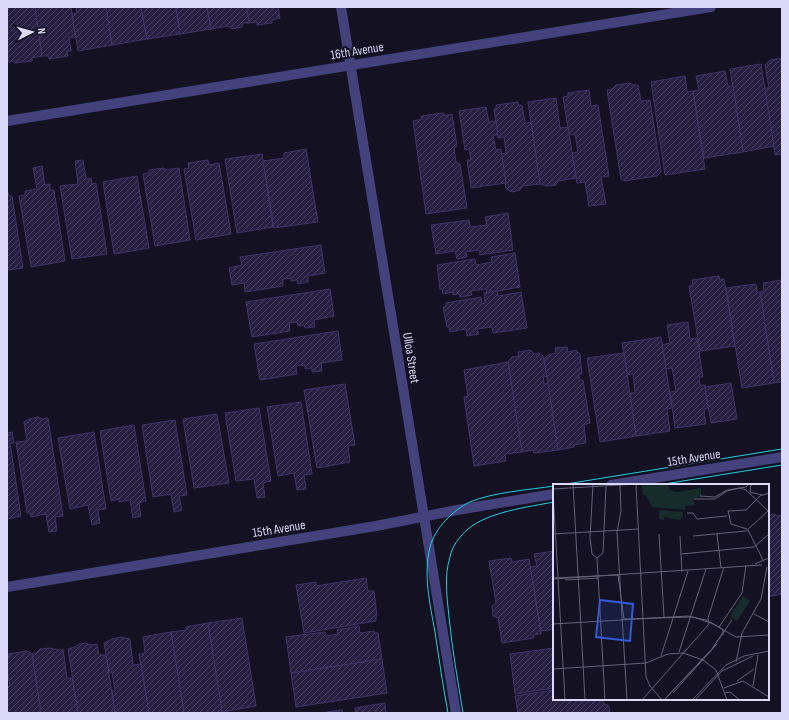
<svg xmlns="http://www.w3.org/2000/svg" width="789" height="720" viewBox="0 0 789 720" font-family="'Sofia Sans Condensed',sans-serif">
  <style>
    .building { fill: url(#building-hatch); stroke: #3f346b }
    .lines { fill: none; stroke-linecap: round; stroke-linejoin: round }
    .minor { stroke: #43427c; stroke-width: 10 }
    .tram { stroke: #1bd0e2; stroke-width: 1 }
    .labels { text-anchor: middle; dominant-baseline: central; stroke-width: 4; stroke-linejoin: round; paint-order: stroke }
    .street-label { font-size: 13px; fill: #dbd8fa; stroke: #141123 }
    .inset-road { fill: none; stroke: #646179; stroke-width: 1 }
    .view { fill: #305cdb; fill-opacity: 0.15; stroke: #305cdb; stroke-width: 2 }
    .inset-edge { fill: none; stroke: #dbd8fa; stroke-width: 2 }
  </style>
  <defs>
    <pattern id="building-hatch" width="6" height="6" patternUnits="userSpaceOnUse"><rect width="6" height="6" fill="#261f41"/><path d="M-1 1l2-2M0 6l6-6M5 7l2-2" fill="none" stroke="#453f5d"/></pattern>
  </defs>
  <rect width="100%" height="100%" fill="#141123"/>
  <!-- building -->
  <g class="building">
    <polygon points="7,7 35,7 42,56 32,58 32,61 14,63 14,61 8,62 7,52"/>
    <polygon points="35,7 71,7 76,37 69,38 71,51 67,51 68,56 49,59 48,56 42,56"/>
    <polygon points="76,7 106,7 112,45 78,51 72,14 77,13"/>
    <polygon points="106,7 141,7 147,39 112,45"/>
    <polygon points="141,7 176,7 180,34 147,39"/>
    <polygon points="176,7 207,7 211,29 180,34"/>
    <polygon points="207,7 247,7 249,23 243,23 242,27 232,29 228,26 211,29"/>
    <polygon points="247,7 278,7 280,18 272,20 272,23 257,25 257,22 249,23"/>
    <polygon points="782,58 782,154 775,155 764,88 769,88 765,65 770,60"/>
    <polygon points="761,64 774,146 743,152 730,69"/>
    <polygon points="725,71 728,86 733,86 743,152 704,158 693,91 699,90 696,76"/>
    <polygon points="685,76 687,92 693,91 705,169 665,175 651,82"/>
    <polygon points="630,83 634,85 638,85 641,101 650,100 661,172 657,176 624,181 621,179 607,90 612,89 616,85"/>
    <polygon points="589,90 591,106 598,105 609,176 601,177 606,204 589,206 585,182 577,183 572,153 578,152 575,134 569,135 563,97 568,96 568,93"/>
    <polygon points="556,98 560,128 568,127 576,178 558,181 556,185 547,186 540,184 528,102"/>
    <polygon points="518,102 519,106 522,105 525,123 531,122 540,184 523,186 520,190 512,192 506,189 501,154 506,153 504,137 498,138 494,109 496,109 496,105"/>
    <polygon points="486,107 489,122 496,121 498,135 493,135 496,150 501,149 506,183 471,188 467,160 471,160 469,149 465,150 459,111"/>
    <polygon points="444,113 444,116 452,114 457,146 454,148 456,162 460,164 467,208 426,214 413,121 422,119 421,116"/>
    <polygon points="306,149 318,222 274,228 263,161 284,158 284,153"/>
    <polygon points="262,154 273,227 237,233 225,159"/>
    <polygon points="83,160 86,179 91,178 92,184 96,183 107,254 72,259 60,186 78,184 75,161"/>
    <polygon points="208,160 209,165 219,163 231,234 196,240 184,169 189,168 188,163"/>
    <polygon points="42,166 45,185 50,184 50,190 54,190 65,261 31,267 19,196 25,195 25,191 37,189 33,168"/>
    <polygon points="164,168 164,170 179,168 190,240 155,246 143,174 149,173 149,170"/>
    <polygon points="137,176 149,248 114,254 103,182"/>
    <polygon points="7,190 9,196 12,196 23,268 7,270"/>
    <polygon points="508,213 513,250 480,255 479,250 466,252 467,257 457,259 455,251 436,254 431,225 469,220 470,227 487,225 485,217"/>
    <polygon points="321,245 325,273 308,276 308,282 298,284 297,280 291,281 291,278 283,279 283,286 245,292 244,283 232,285 229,268 242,265 240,257"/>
    <polygon points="515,253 520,287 487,293 486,289 471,291 472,295 460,297 459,293 453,295 453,292 443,294 442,289 440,289 437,265 475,259 476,265 492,262 491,257"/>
    <polygon points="719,276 720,280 724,279 735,346 700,351 689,286 693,285 692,280"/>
    <polygon points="782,280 782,382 774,383 760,292 764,291 763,283"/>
    <polygon points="756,284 757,292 760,292 774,383 742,388 726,288"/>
    <polygon points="330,289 334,316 314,320 315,327 305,328 304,325 298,326 297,322 289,323 290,331 252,337 246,302"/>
    <polygon points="497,291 498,296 521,292 527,328 493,333 492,327 477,329 479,334 467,336 466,329 450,332 449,327 447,327 443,307 446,307 446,303 481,297 482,304 485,303 484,293"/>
    <polygon points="688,322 690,339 697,338 703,377 699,377 700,385 705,385 708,408 704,409 706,424 675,428 670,392 676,391 672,368 666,369 662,345 670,343 667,325"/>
    <polygon points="338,331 342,360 321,363 322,371 312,372 312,368 305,369 305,365 296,366 297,374 260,380 254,344"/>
    <polygon points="661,337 672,408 667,409 670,431 636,436 630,393 635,393 633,374 627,375 622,343"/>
    <polygon points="567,347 568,352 576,350 580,354 582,374 579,374 579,380 583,380 590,423 584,425 586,443 574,445 574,447 558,450 544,359 548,355 556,353 555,348"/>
    <polygon points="531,350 534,354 539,353 543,356 547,376 543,377 544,384 548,383 558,450 534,453 533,450 522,452 508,362 512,357 519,356 518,352"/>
    <polygon points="624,353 636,436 600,442 587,358"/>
    <polygon points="508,362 522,452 505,454 506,461 474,466 464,397 468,396 464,370"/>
    <polygon points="731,383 737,419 711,423 705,387"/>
    <polygon points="345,384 355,445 348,446 350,462 317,468 304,390"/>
    <polygon points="301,402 312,474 304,475 306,489 297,490 294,473 278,476 267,407"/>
    <polygon points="259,408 271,481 263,483 265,497 257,498 254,479 236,481 225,413"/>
    <polygon points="217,414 229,483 194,488 183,419"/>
    <polygon points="38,417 42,419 48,418 63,516 55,517 57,531 49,532 46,514 31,517 30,513 27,513 16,442 27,441 24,422 29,419"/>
    <polygon points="175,420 187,495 179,496 182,510 174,512 171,494 153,497 142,425"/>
    <polygon points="134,425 146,501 139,503 141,516 133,518 130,500 119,502 119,499 111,501 100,431"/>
    <polygon points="12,432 14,443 10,443 21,516 7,519 7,433"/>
    <polygon points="94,432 106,509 98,510 100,523 92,525 88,505 70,509 58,438"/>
    <polygon points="775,514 776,516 782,515 782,594 768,597 768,515"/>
    <polygon points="554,551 554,629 541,631 530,567 537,566 534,554"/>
    <polygon points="511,558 512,562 529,559 541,634 533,635 534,638 502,643 498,618 493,616 492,606 496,603 489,561"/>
    <polygon points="366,578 368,591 374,591 377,616 376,617 376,621 304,633 296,585 316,582 316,586"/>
    <polygon points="242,618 256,706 222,712 208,623"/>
    <polygon points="208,623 222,712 214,713 184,713 171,632 186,630 186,627"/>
    <polygon points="359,626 360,633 374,631 375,633 378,633 382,659 291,673 286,637 325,632 326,636 338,634 337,630"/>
    <polygon points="171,632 184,713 149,713 139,654 145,653 143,637"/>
    <polygon points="122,637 130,639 133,665 141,664 149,713 115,713 112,691 115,690 112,672 109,673 104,643 112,639"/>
    <polygon points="85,643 91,645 97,644 99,655 106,655 115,713 78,713 68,649 75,647 79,644"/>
    <polygon points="50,648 59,650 63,649 67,678 72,678 78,713 41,713 32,654 36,653 40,649"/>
    <polygon points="554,648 554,688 515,694 510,654"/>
    <polygon points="27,651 32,654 41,713 7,713 7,687 10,686 7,670 7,659 9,658 8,654"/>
    <polygon points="382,659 387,693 296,707 291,673"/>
    <polygon points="554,690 554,699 605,699 603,700 603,703 609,706 610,713 518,713 515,696"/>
    <polygon points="385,703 386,713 349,713 356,712 355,708"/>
    <polygon points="342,710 343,713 326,713 326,712"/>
  </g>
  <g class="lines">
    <!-- minor -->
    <g class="minor">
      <polyline points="341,7 456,713"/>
      <polyline points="7,121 711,7"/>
      <polyline points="611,485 782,457"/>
      <polyline points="7,587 376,526 457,510 554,494"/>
    </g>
    <!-- tram -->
    <g class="tram">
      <polyline points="560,485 782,449"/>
      <polyline points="658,485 782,465"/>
      <path d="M448 713C443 686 439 659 435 632 430 604 423 574 430 547 435 528 453 510 470 502 494 492 528 490 554 486"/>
      <path d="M463 713C458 681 452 649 449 617 447 597 444 576 450 557 452 546 460 536 468 529 488 512 528 507 554 502"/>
    </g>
  </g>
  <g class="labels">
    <!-- street labels -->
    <g class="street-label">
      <text transform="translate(357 51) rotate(-9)">16th Avenue</text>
      <text transform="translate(411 358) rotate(81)">Ulloa Street</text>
      <text transform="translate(694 458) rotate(-9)">15th Avenue</text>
      <text transform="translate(279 529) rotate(-9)">15th Avenue</text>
    </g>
  </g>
  <!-- overview -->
  <g transform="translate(553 484)">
    <rect width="216" height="216" fill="#141123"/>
    <path d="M115 0 117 6 124 8 148 4V12L140 15 142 21 132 22V26L99 23 93 11H90L89 1Z" fill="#152c2b"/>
    <path d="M106 26 130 28V33L126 36 112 33 111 36 106 35ZM190 112 197 117 184 137 177 132Z" fill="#152c2b"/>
    <path class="inset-road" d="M20 0 32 216M40 0 37 54 39 70 44 74M83 0 93 193 97 202 109 216M198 0 197 8 209 11M67 1 68 27 64 48 74 216M0 5 83 0M0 7 12 216M147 12 162 13 174 6 193 3 196 0M141 15H162L174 7 187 4 193 6 215 27M134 29H140L144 35 174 32M194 45 178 40 175 27 193 26 207 12 216 9M195 46 210 76M0 50 86 45M106 50 111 133M164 50 168 84M127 52 129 88M140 52 193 47 215 27M128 70 201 63 216 50M44 74 52 216M44 74 50 69 53 2M202 80 216 74M0 94 65 91 71 135 140 133 161 140 170 146V151M0 95 209 81M12 96 46 94M201 130 216 138M0 140 135 132 153 136 183 153 216 151M166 143 189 109 193 81M126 168 153 85M108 172 135 87M183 178 189 149 208 115 214 83M0 185 93 179 115 170 130 169 150 176 163 186 174 216M184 197 201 185M200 202 205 171M171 204 190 197 216 213M120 209 164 160M172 209 177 208 187 216M89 216 156 140 155 134 171 83M111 216 159 165 171 147M111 216 159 165 179 136M139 216 173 181 191 172 216 167M142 216 169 187 200 172"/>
    <path class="view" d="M47 116 80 120 77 157 43 153Z"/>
    <rect width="216" height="216" class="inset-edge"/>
  </g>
  <!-- border -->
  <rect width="789" height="720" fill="none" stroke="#dbd8fa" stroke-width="16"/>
  <!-- north arrow -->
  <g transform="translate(32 32) rotate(84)" stroke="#141123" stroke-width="3" paint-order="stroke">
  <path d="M0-3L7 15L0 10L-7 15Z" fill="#dbd8fa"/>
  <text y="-6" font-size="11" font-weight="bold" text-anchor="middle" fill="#dbd8fa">N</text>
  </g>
</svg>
